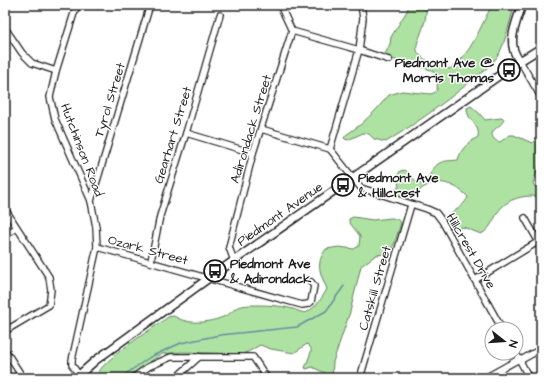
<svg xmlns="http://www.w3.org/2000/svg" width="546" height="383" viewBox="0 0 546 383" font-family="'Architects Daughter',sans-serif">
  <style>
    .green { fill: #aee2a3; stroke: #657f60 }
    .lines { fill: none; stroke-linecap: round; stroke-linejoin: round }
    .stream { stroke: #638f9e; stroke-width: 1.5 }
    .minor-casing { stroke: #1c1c1c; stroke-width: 8 }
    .major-casing { stroke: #1c1c1c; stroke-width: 10 }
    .minor { stroke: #fff; stroke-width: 5.5 }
    .major { stroke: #fff; stroke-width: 7 }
    .labels { text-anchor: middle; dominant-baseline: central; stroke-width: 3; stroke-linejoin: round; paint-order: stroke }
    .poi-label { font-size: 13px; font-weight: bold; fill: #1c1c1c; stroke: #fff; text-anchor: start }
    .street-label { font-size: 13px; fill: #1c1c1c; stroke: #fff }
  </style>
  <rect width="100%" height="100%" fill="#fff"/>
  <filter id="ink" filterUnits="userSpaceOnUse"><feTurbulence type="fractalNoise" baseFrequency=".025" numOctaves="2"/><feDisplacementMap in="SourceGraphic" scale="8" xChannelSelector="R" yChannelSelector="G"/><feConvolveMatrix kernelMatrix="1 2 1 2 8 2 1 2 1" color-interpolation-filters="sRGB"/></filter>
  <g filter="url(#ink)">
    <!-- green -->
    <g class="green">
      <path d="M409 5H427C426 11 426 18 424 24 419 44 407 51 432 63 438 65 443 68 450 69 471 55 480 27 492 5H509L513 11C509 24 506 39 500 52 493 66 477 76 465 86 440 106 414 125 386 142L374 139 369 134 363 133 348 140 345 139 344 138 346 135 360 125 375 111 389 95 402 91 430 94 434 93 437 90 438 75 431 70 388 58 385 54 390 44 391 37 407 11Z"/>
      <path d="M471 106 479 113 485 120 501 118 504 119C502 126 495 127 492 133 492 138 495 141 500 142L510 135H514L532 143 541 137V169L539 166 533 183 535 187 541 188V197C526 194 507 198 498 212 493 220 490 230 481 234L463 227 451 230 449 228C442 212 462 211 468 197 459 187 442 178 428 185 421 188 416 194 410 198L390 195V193L399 187 397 177 400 171 405 170C411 174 413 181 421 184 430 179 431 169 438 164 444 160 451 161 458 160 461 148 468 143 478 137 481 125 466 120 467 108Z"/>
      <path d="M353 217 373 220 391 218 397 219 401 223 395 242 391 250 385 254 376 255 361 266 350 312 333 362 332 378H326L325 373 312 367 307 369 305 368 311 352V348L307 344 294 353 271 349 260 345 248 352 241 354 182 352 162 354 126 378H95C103 358 150 331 168 317L174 316C189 326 213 323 229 314 232 312 233 310 236 308 239 306 247 305 251 305 265 305 279 305 293 309 297 310 303 314 307 312 316 307 322 298 327 289 320 273 315 264 326 249L339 247 354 249 359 246 360 236 349 222V219Z"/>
    </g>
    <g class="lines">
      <!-- stream -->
      <polyline class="stream" points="120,378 150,357 181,343 220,335 297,327 326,311 344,286"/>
      <!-- minor casing -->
      <g class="minor-casing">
        <g id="minor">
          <polyline points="79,5 75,10 56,71 50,97 55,119 91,201 96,227 97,247 72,360 72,365 81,378"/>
          <polyline points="5,28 22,53 32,63 56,71"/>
          <polyline points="292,31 359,50 389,60"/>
          <polyline points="520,61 541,97"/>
          <polyline points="261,129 330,149 361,188 427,209 436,213 442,221 502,329"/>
          <polyline points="186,133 253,153"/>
          <polyline points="330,149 359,50 363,18 361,5"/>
          <polyline points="91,201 150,5"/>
          <polyline points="5,209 49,277 51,290 49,305 5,331"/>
          <polyline points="525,218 541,246"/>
          <polyline points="5,235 16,228"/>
          <polyline points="97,247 302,305 308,304 311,302 314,286 311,282"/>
          <polyline points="151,261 160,216 186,133 220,15"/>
          <polyline points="234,261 229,247 253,153 292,31 280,5"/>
          <polyline points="475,280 541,240"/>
          <polyline points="5,350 23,378"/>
          <polyline points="516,353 529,378"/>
          <polyline points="133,378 148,367 171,357 253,357 267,378"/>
          <polyline points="179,378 179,375 199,357"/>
          <polyline points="360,378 411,205"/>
          <polyline points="485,378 519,359 521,360 541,349"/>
        </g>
      </g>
      <!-- major casing -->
      <g class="major-casing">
        <g id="major">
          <path d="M520 61C505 45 516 23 522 5"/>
          <polyline points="77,378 79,375 96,360 209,278 520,61 541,48"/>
        </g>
      </g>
      <!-- minor -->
      <use href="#minor" class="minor"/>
      <!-- major -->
      <use href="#major" class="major"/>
    </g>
  </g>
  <!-- icons -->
  <defs>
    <g id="bus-ring" transform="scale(1.15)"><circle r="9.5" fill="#fff" stroke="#1c1c1c" stroke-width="1.5"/><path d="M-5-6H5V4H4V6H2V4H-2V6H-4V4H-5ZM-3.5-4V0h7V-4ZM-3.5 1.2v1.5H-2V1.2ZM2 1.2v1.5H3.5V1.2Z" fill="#1c1c1c"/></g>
  </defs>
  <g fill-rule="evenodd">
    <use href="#bus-ring" x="509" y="70"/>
    <use href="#bus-ring" x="343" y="185"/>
    <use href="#bus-ring" x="215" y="271"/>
  </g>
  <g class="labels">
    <!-- poi labels -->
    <g class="poi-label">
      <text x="494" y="63" text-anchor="end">Piedmont Ave @<tspan x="494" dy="15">Morris Thomas</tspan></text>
      <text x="358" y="178">Piedmont Ave<tspan x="358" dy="15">&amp; Hillcrest</tspan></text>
      <text x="230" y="264">Piedmont Ave<tspan x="230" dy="15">&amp; Adirondack</tspan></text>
    </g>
    <!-- street labels -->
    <g class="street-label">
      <text transform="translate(110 100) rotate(-73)">Tyrol Street</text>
      <text transform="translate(251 129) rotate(-73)">Adirondack Street</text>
      <text transform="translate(173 135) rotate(-73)">Gearhart Street</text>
      <text transform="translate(82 150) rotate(69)">Hutchinson Road</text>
      <text transform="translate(280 214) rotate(-35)">Piedmont Avenue</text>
      <text transform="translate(148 250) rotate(15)">Ozark Street</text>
      <text transform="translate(471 251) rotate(60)">Hillcrest Drive</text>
      <text transform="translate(375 288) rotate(-74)">Catskill Street</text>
    </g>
  </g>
  <!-- margin -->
  <rect width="546" height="383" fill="none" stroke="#fff" stroke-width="20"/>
  <rect x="10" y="10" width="526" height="363" fill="none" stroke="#1c1c1c" stroke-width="1.5" filter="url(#ink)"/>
  <!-- north arrow -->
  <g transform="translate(504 341) rotate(107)"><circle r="19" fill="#ffffff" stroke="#a4a4a4"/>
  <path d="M0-3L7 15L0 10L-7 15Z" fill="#1c1c1c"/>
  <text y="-6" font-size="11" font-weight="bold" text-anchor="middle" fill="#1c1c1c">N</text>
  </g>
</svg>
